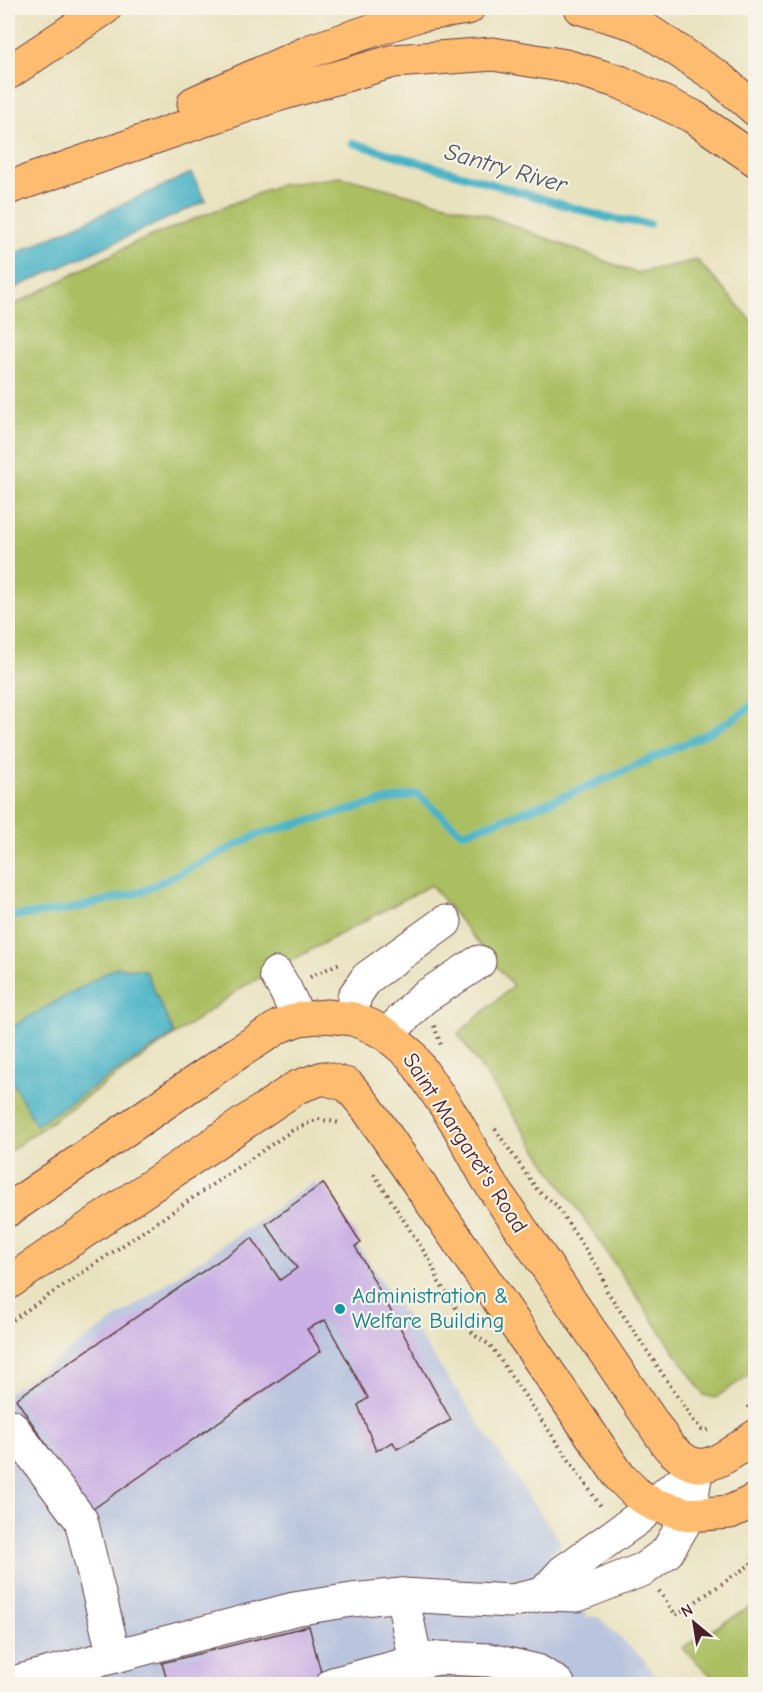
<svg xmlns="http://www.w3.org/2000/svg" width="763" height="1692" viewBox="0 0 763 1692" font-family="'Comic Neue',sans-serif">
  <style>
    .industrial { fill: #b9c4de }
    .green { fill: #abbf62; stroke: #7a6f46; stroke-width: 1.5 }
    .forest { fill: #88a658; stroke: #696242; stroke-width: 1.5 }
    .water { fill: #48b3c6; stroke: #496978; stroke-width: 1.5 }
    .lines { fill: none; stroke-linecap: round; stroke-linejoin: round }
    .stream { stroke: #48b3c6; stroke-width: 8 }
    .building { fill: #cab0e4 }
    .minor-casing { stroke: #623c41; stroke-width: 35 }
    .major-casing { stroke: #623c41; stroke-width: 35 }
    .highway-casing { stroke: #623c41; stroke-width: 35 }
    .path { stroke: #623c41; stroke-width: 4; stroke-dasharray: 1.5 4.5; stroke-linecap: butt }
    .minor { stroke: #fff; stroke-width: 33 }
    .major { stroke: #fdbc70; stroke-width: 33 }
    .highway { stroke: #fdbc70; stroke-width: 33 }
    .culture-dot { fill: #0f9aa8; stroke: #f7f3e8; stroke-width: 2 }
    .labels { text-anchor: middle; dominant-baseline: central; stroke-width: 4.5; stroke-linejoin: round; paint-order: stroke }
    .street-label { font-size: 22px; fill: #4a1f2b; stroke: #f7f3e8 }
    .culture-label { font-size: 22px; fill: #0d838f; stroke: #f7f3e8; text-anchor: start }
    .water-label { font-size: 24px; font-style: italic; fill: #495361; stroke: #f7f3e8 }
  </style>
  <rect width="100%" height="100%" fill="#f7f3e8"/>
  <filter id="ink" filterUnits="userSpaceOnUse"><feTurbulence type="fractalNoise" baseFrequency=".0167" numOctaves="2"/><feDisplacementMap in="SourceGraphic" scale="12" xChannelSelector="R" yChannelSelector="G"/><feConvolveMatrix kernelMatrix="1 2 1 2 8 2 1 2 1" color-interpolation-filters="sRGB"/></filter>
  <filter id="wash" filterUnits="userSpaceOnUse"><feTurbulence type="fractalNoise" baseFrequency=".008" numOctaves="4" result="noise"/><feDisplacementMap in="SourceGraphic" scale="24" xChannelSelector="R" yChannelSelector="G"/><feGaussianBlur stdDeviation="1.35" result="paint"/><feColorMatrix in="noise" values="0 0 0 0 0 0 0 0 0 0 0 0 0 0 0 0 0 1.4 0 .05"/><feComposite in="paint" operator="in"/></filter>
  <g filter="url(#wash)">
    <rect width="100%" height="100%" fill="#e9e2bf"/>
    <!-- industrial -->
    <polygon class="industrial" points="314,1182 562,1545 550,1553 577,1595 587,1617 598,1617 642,1658 662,1684 8,1684 8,1393"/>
    <!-- green -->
    <g class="green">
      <polygon points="341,177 481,213 636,273 697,260 755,324 755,1371 715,1398 704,1395 458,1034 513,986 431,885 246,985 8,1152 8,308 132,244 279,185"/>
      <polygon points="755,1604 755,1684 720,1684 682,1648"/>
    </g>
    <!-- forest -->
    <polygon class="forest" points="482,1677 503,1684 382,1684 396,1680"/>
    <!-- water -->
    <g class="water">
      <polygon points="191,173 206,201 8,291 8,257"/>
      <polygon points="116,967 145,970 174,1034 36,1125 8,1074 8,1029"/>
    </g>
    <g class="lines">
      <!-- stream -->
      <g class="stream">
        <polyline points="353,143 608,218 649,224"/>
        <path d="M8 917 67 910 141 892 259 834 384 801 417 794 462 833C528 812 592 786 655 757 689 742 727 727 756 702"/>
      </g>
    </g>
    <g id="blocks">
      <!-- building -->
      <g class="building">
        <polygon points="323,1183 361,1243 355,1246 451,1420 397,1449 393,1442 376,1451 358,1405 368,1398 325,1320 307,1329 321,1351 90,1511 16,1399 252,1238 280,1280 297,1268 266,1224"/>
        <polygon points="309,1626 324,1684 168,1684 162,1663"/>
      </g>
    </g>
  </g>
  <g filter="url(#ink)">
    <use href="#blocks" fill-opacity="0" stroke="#623c41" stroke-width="1.5"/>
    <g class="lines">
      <!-- minor casing -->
      <g class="minor-casing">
        <g id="minor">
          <polyline points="276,974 285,989 299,1019"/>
          <polyline points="353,1019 354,997 367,978 445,922"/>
          <polyline points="387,1035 423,998 479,962"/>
          <polyline points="8,1428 11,1426 81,1520 114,1656"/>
          <polyline points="543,1594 563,1572 637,1519 674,1487"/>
          <polyline points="402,1595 416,1662"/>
          <polyline points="9,1684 294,1609 352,1600 402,1595 511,1601 543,1594 577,1595 644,1569 667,1552 689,1515 697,1465"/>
          <polyline points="333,1684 416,1662 439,1658 490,1660 537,1671 558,1684"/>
        </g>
      </g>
      <!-- major casing -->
      <g class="major-casing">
        <g id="major">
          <polyline points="581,8 639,25 718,77 756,110"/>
          <path d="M8 1210 239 1052 280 1026 299 1019 327 1016 353 1019 371 1026 387 1035 411 1055 455 1120 488 1180 669 1447C676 1453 686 1464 697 1465 715 1468 741 1446 756 1436"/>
          <polyline points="8,1283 297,1087 323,1078 348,1085 367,1108 620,1477 637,1494 655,1505 689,1515 730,1512 756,1500"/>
        </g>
      </g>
      <!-- highway casing -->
      <g class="highway-casing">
        <g id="highway">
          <polyline points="8,73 105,8"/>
          <polyline points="194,103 313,50 419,15 468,8"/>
          <polyline points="8,188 274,96 394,61 493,54 566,66 620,82 692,116 756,160"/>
        </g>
      </g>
      <!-- path -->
      <g class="path">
        <polyline points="310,977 342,962"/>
        <polyline points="434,1026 441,1045"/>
        <polyline points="495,1129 538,1191 556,1205 600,1271 607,1291 694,1421 702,1430 711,1430"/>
        <polyline points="374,1174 432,1264 438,1281 474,1335 490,1345 602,1508"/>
        <polyline points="8,1323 293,1130 318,1119 340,1123"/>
        <polyline points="748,1408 756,1402"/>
        <polyline points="659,1591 676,1615 751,1564 756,1547"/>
      </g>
      <!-- minor -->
      <use href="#minor" class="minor"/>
      <!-- major -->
      <use href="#major" class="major"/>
      <!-- highway -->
      <use href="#highway" class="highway"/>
    </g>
  </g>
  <!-- markers -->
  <circle class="culture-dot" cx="340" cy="1309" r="6"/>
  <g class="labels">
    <!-- street labels -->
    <g class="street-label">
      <text transform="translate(465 1143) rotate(57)">Saint Margaret's Road</text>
    </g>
    <!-- culture labels -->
    <g class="culture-label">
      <text x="352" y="1296">Administration &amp;<tspan x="352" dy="25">Welfare Building</tspan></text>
    </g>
    <!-- water labels -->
    <g class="water-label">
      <text transform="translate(506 168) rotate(16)">Santry River</text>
    </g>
  </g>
  <!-- margin -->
  <rect width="763" height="1692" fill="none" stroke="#f7f3e8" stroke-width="30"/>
  <!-- north arrow -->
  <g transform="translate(694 1623) rotate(330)" stroke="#f7f3e8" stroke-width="4.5" paint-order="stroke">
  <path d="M0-4.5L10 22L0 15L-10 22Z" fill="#4a1f2b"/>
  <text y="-9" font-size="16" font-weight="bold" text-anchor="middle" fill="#4a1f2b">N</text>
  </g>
</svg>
